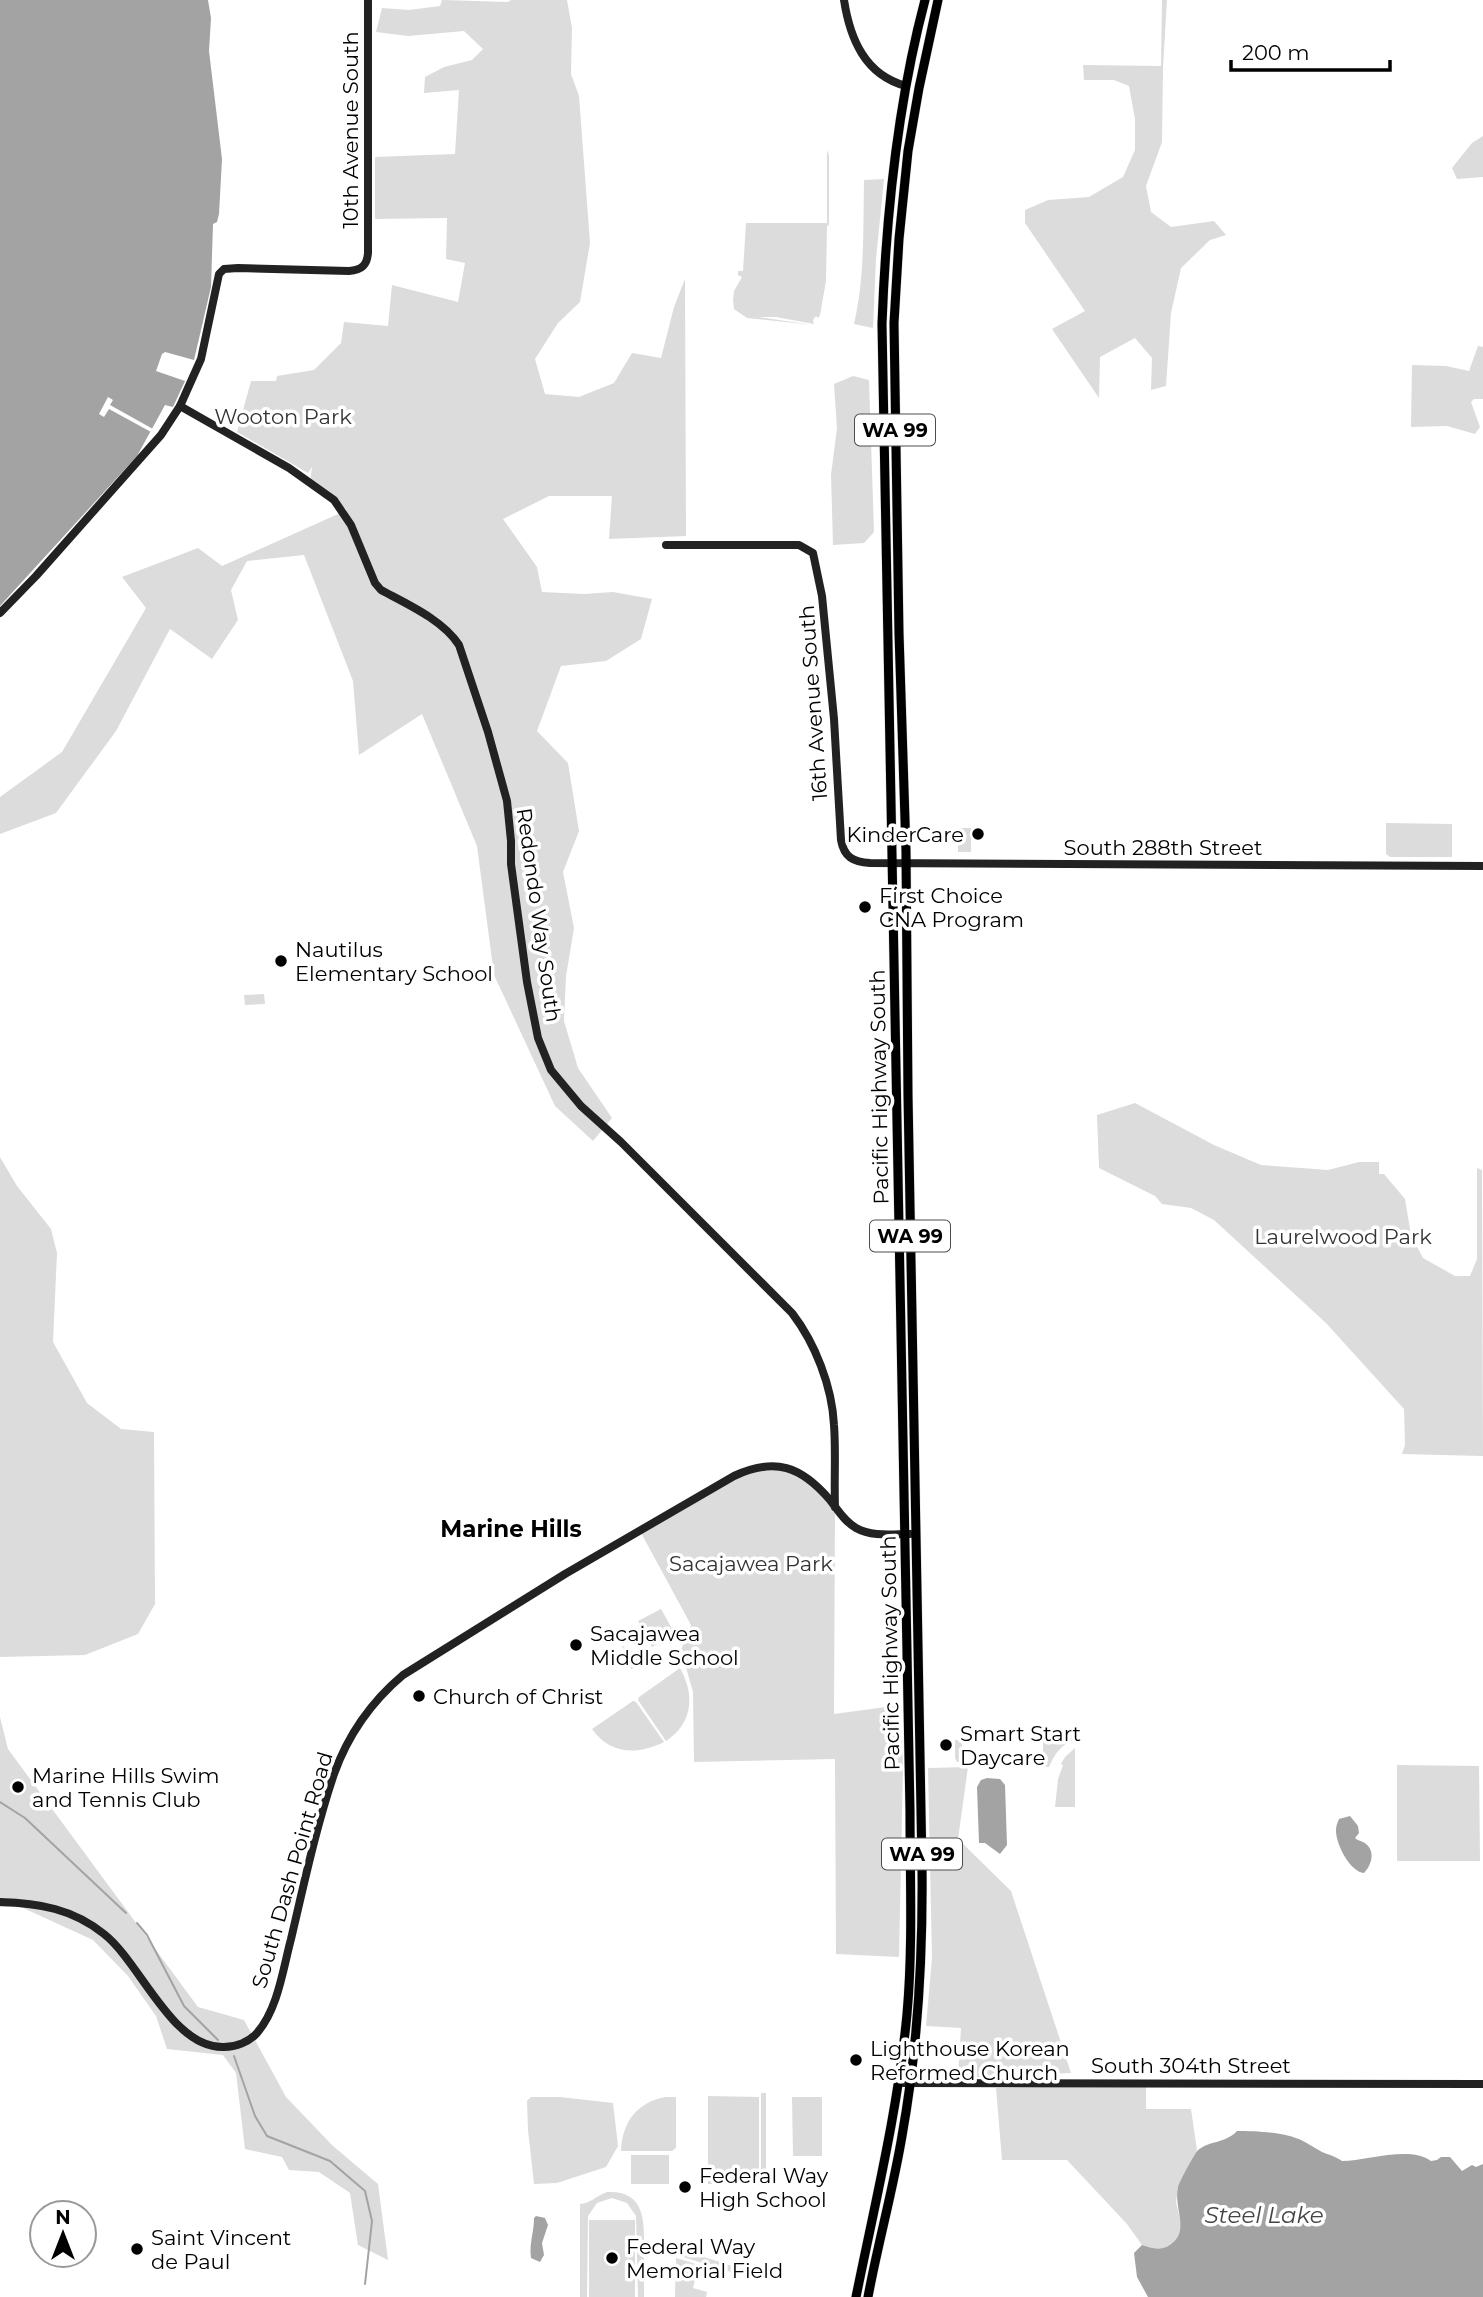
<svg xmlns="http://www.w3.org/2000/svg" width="1483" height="2297" viewBox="0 0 1483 2297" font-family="Montserrat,sans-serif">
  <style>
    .green { fill: #dcdcdc }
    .water { fill: #a3a3a3 }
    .pier { fill: #fff }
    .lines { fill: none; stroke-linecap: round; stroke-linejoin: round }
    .stream { stroke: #a3a3a3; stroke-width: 2 }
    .primary-casing { stroke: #dbdbdb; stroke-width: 10 }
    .secondary { stroke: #222; stroke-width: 8 }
    .primary { stroke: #000; stroke-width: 9 }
    .poi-dot { fill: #000; stroke: #fff; stroke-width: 2.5 }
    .labels { text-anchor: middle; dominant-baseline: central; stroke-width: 7; stroke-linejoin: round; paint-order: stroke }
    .shield { fill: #fff; stroke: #4c4c4c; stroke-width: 2 }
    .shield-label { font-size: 19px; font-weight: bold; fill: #000 }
    .street-label { font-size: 21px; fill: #000; stroke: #fff }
    .park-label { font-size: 21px; fill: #333; stroke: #fff }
    .poi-label { font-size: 21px; fill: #000; stroke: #fff; text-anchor: start }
    .neighbourhood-label { font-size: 23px; font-weight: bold; fill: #000; stroke: #fff }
    .water-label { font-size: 23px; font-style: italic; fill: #444; stroke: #fff }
  </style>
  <rect width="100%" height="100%" fill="#fff"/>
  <!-- green -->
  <g class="green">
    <polygon points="442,0 508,2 511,0 567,0 572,28 571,74 579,96 590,243 580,302 558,323 535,359 545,394 579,397 614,383 632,353 661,358 674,307 685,279 686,536 609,539 612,496 549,496 503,519 537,567 542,592 584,594 613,592 652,599 641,639 606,661 561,666 537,731 568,763 579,831 563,872 574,928 566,976 564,1021 578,1068 612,1118 593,1141 555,1106 494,975 477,846 422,714 359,755 353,681 304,555 247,561 231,590 238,620 212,659 170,629 116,731 56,813 0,834 0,797 62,752 146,608 122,577 198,548 222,566 347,510 310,482 312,467 308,473 237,432 251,381 276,381 277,376 314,370 341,343 344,322 388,326 392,285 458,302 465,263 446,259 447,218 375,219 375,157 455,154 459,90 424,93 425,77 444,67 472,60 483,49 464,31 408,36 376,32 382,8 409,10 440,6"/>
    <polygon points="1162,0 1167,0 1163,67 1162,142 1146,186 1151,212 1171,227 1214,221 1226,235 1210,240 1181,268 1171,313 1166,386 1151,390 1152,358 1135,338 1100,357 1099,398 1052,329 1085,311 1025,223 1025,210 1048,200 1089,197 1123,177 1135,150 1135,119 1129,86 1114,80 1084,80 1083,65 1161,66"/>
    <polygon points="1483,136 1483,177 1457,179 1452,168 1472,143"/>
    <polygon points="827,150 829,155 829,225 827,226 826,281 820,315 818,318 816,316 813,320 814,324 776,317 758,317 813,325 747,318 734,309 733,301 734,291 742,277 738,275 738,271 743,271 746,223 827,223"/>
    <path d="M884 179 876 259 873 328 854 324C865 277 863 227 864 180Z"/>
    <polygon points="1478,346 1483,347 1483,399 1474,399 1471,402 1480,427 1475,434 1447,426 1411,427 1412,365 1446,366 1469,371"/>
    <polygon points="853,376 869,380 874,532 864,543 833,545 831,475 837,428 834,384"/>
    <polygon points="1386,823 1452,824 1452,857 1390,857 1386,854"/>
    <rect x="958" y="828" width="13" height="24"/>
    <polygon points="264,994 265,1004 245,1005 244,995"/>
    <polygon points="1135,1103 1214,1145 1261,1165 1328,1170 1359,1162 1379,1162 1379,1174 1384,1174 1405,1199 1411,1235 1423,1258 1455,1276 1470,1276 1477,1259 1477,1168 1482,1170 1483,1456 1402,1454 1405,1445 1404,1409 1326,1323 1214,1220 1191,1208 1162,1204 1155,1196 1099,1168 1097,1115"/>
    <polygon points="0,1157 17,1186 51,1229 57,1253 53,1342 87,1403 121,1429 154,1432 155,1604 138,1634 85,1655 0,1657"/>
    <polygon points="791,1469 835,1507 834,1714 901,1705 903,1767 899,1957 836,1954 835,1759 694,1762 693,1692 681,1650 691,1625 640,1531 743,1472"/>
    <polygon points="661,1609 675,1634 652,1647 638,1621"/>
    <path d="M622 1646C630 1647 637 1654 638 1662L634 1668 631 1669Z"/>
    <path d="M680 1668C695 1695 693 1723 666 1741L638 1700 639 1697Z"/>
    <path d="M633 1701 636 1702 664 1742C638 1755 610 1755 592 1729Z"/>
    <polygon points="0,1717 8,1749 198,2007 244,2020 286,2097 333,2146 378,2184 388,2260 358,2245 350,2193 319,2172 289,2170 282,2157 245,2149 236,2073 223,2055 167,2049 156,2016 128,1976 93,1940 21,1907 0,1907"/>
    <path d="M1043 1734 1076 1735 1075 1739C1061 1745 1055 1753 1049 1767H1043Z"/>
    <polygon points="955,1740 961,1740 965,1762 957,1762 955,1758"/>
    <polygon points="1075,1748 1075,1807 1055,1807 1058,1779 1063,1765 1061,1764 1065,1757"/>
    <polygon points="1397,1765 1479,1766 1480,1861 1397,1861"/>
    <polygon points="968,1767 958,1839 1011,1891 1071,2073 958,2078 961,2028 926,2026 932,1958 928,1768"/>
    <polygon points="1146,2085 1146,2109 1191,2109 1197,2150 1178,2187 1176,2202 1182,2228 1181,2234 1178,2239 1163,2249 1156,2249 1142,2245 1127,2224 1067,2160 1002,2160 996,2088"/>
    <rect x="761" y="2093" width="5" height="79"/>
    <polygon points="708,2096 759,2097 759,2185 708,2184"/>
    <polygon points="531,2097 560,2097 613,2103 618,2146 606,2167 557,2183 534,2184 528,2130 527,2101"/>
    <path d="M666 2097H676V2148L672 2151H621C622 2122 637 2102 666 2097Z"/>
    <polygon points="792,2097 822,2097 822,2156 793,2156"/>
    <rect x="631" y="2155" width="38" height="29"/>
    <path d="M607 2192C647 2190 644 2224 644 2252 644 2267 644 2282 644 2297H638L636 2216 627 2203 612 2198 597 2203 588 2216 587 2297H580V2204C590 2204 597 2195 607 2192Z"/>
    <rect x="589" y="2220" width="46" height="77"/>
    <polygon points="680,2251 685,2251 742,2269 740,2275 677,2255"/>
    <polygon points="676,2258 699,2265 693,2288 707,2292 706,2297 675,2297"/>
  </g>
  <!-- water -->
  <g class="water">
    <polygon points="0,0 208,0 211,18 209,51 222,159 219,214 217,222 213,224 211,287 194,360 165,352 162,354 156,371 185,381 173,407 165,405 137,456 0,606"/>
    <polygon points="987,1778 1000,1779 1005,1785 1007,1845 1000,1854 985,1843 979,1843 977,1787 981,1780"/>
    <path d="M1350 1816 1358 1826 1359 1833 1355 1838C1358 1841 1363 1841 1366 1844 1376 1852 1371 1866 1364 1873 1350 1872 1336 1844 1336 1831 1336 1826 1337 1824 1339 1819Z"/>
    <path d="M1237 2131C1256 2131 1285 2132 1303 2141 1309 2144 1315 2148 1322 2152 1329 2155 1335 2156 1342 2161 1366 2161 1410 2145 1431 2161L1437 2160 1441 2157H1450L1462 2171 1472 2165 1476 2167 1483 2164V2297H1148L1137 2277 1134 2253 1142 2245C1151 2248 1160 2251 1168 2246 1192 2233 1173 2209 1178 2187 1180 2180 1191 2161 1195 2154 1204 2140 1224 2145 1237 2131Z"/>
    <path d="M536 2216 545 2218 548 2225 542 2243 544 2255 540 2262 531 2258C529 2243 534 2233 534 2218Z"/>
  </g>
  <!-- pier -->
  <polygon class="pier" points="108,397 113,400 110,405 153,429 151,432 109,409 104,417 99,414"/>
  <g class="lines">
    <!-- stream -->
    <g class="stream">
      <polyline points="0,1802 25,1818 126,1913"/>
      <polyline points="137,1923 147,1935 184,2006 218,2040"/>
      <polyline points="234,2056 255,2116 267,2136 330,2161 365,2191 372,2221 365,2284"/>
    </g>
    <!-- primary casing -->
    <g class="primary-casing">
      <g id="primary">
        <path d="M856 2297C875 2203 898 2110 907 2014 913 1947 910 1880 910 1812L882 324C886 215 897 105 925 0"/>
        <path d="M868 2297C878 2243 893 2190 902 2136 918 2047 923 1956 922 1866L908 1095 906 851 899 633 894 323 899 239 908 151 919 88 938 0"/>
      </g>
    </g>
    <!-- secondary -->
    <g class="secondary">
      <path d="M844 0C850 39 865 75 906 86"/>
      <path d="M180 406 289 468 334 500 351 525 375 583 381 590C407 604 443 620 459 645L488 732 507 801 511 841V864L527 982 538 1038 551 1070 581 1106 621 1142 792 1313C815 1343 832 1386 834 1425 836 1452 834 1479 835 1507"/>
      <path d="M666 545H799L813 553 822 596 834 719 841 840C844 857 853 862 870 863L1483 866"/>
      <path d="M0 613 36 576 161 435 180 406 201 359 219 274 224 269 238 268 349 271C362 270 367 265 368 253V0"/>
      <path d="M0 1902C39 1903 73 1909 104 1934 141 1963 172 2049 224 2047 236 2047 249 2042 257 2033 278 2009 283 1969 291 1939 304 1884 316 1827 334 1774 348 1735 371 1702 403 1675L565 1574 734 1476C775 1457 801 1466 830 1500 838 1510 844 1521 856 1528 872 1537 892 1534 910 1534"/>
      <polyline points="898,2083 1483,2084"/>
    </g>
    <!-- primary -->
    <use href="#primary" class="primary"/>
  </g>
  <!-- markers -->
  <g class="poi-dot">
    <circle cx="978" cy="834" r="7"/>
    <circle cx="865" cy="907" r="7"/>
    <circle cx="281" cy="961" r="7"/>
    <circle cx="576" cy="1645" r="7"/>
    <circle cx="419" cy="1696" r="7"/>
    <circle cx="946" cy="1745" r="7"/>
    <circle cx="18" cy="1787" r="7"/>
    <circle cx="856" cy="2060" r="7"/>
    <circle cx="685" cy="2187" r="7"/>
    <circle cx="137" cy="2249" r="7"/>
    <circle cx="612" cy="2258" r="7"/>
  </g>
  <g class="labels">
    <!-- shield labels -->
    <g class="shield">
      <rect x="855" y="414.5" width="80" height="31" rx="5"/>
      <rect x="870" y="1220.5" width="80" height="31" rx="5"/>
      <rect x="882" y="1838.5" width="80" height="31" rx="5"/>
    </g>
    <g class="shield-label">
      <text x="895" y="430">WA 99</text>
      <text x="910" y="1236">WA 99</text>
      <text x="922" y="1854">WA 99</text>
    </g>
    <!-- street labels -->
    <g class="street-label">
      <text transform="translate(350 130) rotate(-90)">10th Avenue South</text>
      <text transform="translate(813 703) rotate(-94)">16th Avenue South</text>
      <text x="1163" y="847">South 288th Street</text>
      <text transform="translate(539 915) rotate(82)">Redondo Way South</text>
      <text transform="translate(879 1087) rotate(-91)">Pacific Highway South</text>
      <text transform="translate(890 1653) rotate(-91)">Pacific Highway South</text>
      <text transform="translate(292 1870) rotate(-74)">South Dash Point Road</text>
      <text x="1191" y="2065">South 304th Street</text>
    </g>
    <!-- park labels -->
    <g class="park-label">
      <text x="283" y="416">Wooton Park</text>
      <text x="1343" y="1236">Laurelwood Park</text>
      <text x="751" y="1563">Sacajawea Park</text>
    </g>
    <!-- poi labels -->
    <g class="poi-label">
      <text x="964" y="834" text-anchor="end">KinderCare</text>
      <text x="879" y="895">First Choice<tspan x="879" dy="24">CNA Program</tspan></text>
      <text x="295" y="949">Nautilus<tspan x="295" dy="24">Elementary School</tspan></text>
      <text x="590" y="1633">Sacajawea<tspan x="590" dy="24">Middle School</tspan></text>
      <text x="433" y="1696">Church of Christ</text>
      <text x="960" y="1733">Smart Start<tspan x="960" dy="24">Daycare</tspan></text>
      <text x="32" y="1775">Marine Hills Swim<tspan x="32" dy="24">and Tennis Club</tspan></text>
      <text x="870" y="2048">Lighthouse Korean<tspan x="870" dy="24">Reformed Church</tspan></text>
      <text x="699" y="2175">Federal Way<tspan x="699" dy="24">High School</tspan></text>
      <text x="151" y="2237">Saint Vincent<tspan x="151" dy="24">de Paul</tspan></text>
      <text x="626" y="2246">Federal Way<tspan x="626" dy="24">Memorial Field</tspan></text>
    </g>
    <!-- neighbourhood labels -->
    <g class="neighbourhood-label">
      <text x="511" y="1529">Marine Hills</text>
    </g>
    <!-- water labels -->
    <g class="water-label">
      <text x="1264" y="2215">Steel Lake</text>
    </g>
  </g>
  <!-- north arrow -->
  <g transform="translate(63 2234)"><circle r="33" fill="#ffffff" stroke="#999999" stroke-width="2"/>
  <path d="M0-5L12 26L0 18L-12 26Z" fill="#000000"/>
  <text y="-10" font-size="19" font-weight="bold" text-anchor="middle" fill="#000000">N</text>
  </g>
  <!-- scale -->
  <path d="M1231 60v10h159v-10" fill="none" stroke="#000000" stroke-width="3.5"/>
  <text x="1242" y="60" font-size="21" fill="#000000" stroke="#ffffff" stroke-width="5" paint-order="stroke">200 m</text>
</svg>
